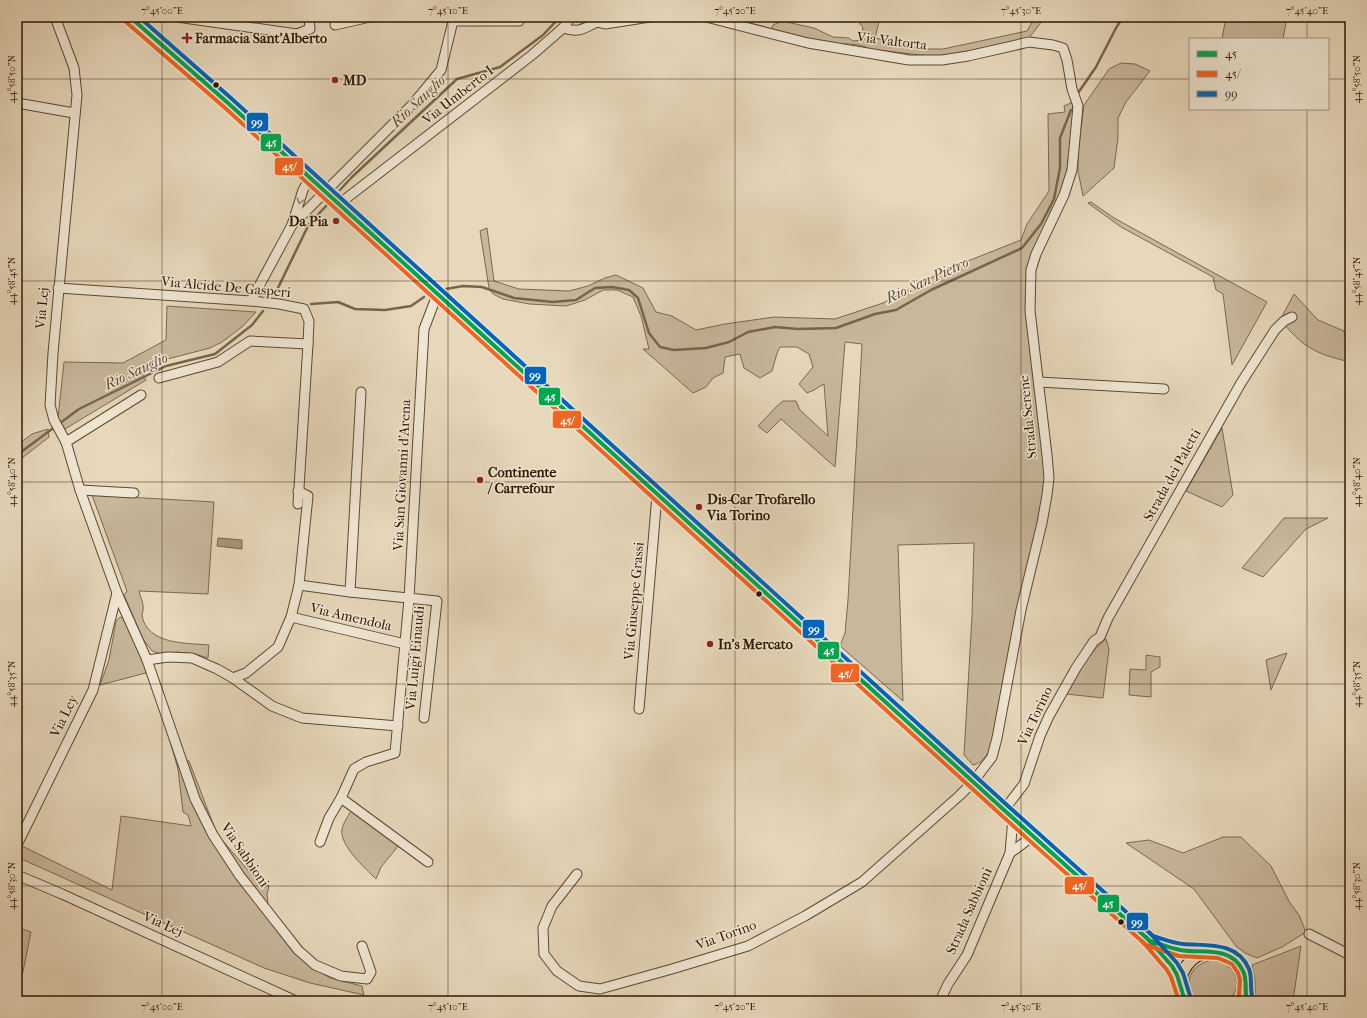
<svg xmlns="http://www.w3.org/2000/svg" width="1367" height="1018" viewBox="0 0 1367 1018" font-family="'IM FELL French Canon',serif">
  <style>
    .green { fill: #c8b79b; stroke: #7c684e }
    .water { fill: #a9977b; stroke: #79644a }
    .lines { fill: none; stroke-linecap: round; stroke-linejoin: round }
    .stream { stroke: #79644a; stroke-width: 2.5 }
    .minor-casing { stroke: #5e482f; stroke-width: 11 }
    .major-casing { stroke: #311800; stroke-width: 13 }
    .minor { stroke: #efe6d3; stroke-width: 9 }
    .major { stroke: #e7d8bb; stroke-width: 11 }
    .bus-1-casing { stroke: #efe6d3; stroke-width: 7 }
    .bus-2-casing { stroke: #efe6d3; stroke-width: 7 }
    .bus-3-casing { stroke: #efe6d3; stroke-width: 7 }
    .bus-1 { stroke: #00a651; stroke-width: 4 }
    .bus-2 { stroke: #f26522; stroke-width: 4 }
    .bus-3 { stroke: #0065bd; stroke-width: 4 }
    .oneway { stroke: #9a8974 }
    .ticks { fill: none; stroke: #311800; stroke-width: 1; stroke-opacity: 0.45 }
    .poi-dot { fill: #8f2418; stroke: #efe6d3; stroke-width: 1.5 }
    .bus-dot { fill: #311800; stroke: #efe6d3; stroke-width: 1.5 }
    .labels { text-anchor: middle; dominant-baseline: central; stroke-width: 3; stroke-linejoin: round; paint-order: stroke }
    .poi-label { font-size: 14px; font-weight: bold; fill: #311800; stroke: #efe6d3; text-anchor: start }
    .street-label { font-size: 14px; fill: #311800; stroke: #efe6d3 }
    .water-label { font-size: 15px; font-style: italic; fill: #614b31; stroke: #efe6d3 }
    .line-badge { stroke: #efe6d3; stroke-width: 1.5 }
    .badge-label { font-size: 11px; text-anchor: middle; font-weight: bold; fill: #fff }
    .neatline { fill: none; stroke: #311800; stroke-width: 1.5 }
    .ticks-label { font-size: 10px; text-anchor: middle; fill: #311800 }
  </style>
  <rect width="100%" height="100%" fill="#e7d8bb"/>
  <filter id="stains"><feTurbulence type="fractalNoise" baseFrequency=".005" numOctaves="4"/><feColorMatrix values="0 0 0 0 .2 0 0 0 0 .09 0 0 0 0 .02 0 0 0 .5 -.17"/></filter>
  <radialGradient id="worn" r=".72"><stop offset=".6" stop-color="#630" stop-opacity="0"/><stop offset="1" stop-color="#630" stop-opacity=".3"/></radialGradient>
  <!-- green -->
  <g class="green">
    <path d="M861 17H880L875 38 922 49H943L1027 31 1035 17H1045L1029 38 944 56 920 55 869 49C859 42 842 45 829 43 809 41 790 35 771 30L773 25 782 21 814 28 833 37 849 38 853 41 861 40 863 27 860 24Z"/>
    <polygon points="1226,17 1287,17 1283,39 1222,39"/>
    <polygon points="1121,63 1135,64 1150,71 1126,102 1118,118 1118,138 1114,168 1083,196 1078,171 1078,152 1084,105 1109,69"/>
    <path d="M1073 102V116L1067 170 1059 199 1028 270 1045 479 1043 500 995 738C991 748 985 763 973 765L964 755 972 616 974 543 898 545 903 701 840 646 845 633 848 600 862 344 845 342 835 467 781 419 767 433 758 426 777 406 783 401H796L800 410 828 436 824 384 814 390 807 393 799 384 813 367 809 354 797 347H780L777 353 772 371 760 378 744 368 740 354 725 357 723 373 713 378 706 387 693 393 643 349H649L641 316 633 297 617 290H603L585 300 566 306 529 304 503 299 493 294 489 288 480 231 487 228 494 281 519 289 569 291 588 286 605 278 616 275 643 288 656 312 672 316 696 330 725 324 774 317 835 319 883 303 950 268 1021 240 1027 224 1049 191 1048 114 1065 112 1064 106Z"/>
    <polygon points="1091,202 1114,218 1267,302 1232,365 1223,294 1216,290 1213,277 1121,227 1088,203"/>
    <path d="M1294 294 1318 320 1344 331 1350 362C1338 359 1325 356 1314 350 1300 343 1290 331 1280 320Z"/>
    <polygon points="167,306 256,312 242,327 222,342 210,348 160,361 141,372 146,380 65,429 58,418 64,362 123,363 166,340"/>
    <polygon points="1222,428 1233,495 1222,507 1186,491"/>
    <polygon points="48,429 49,437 17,462 17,445 32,434"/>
    <path d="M92 495 214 502 208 594 139 591C140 596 143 601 143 606 144 609 142 613 142 616 148 645 187 643 209 645L208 658 195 654 177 652 162 654 152 651 143 639 124 595 127 591Z"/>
    <polygon points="1284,518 1328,518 1306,529 1263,577 1242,568"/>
    <polygon points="120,617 126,620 144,662 146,673 100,685 109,660 116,621"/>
    <path d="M1106 639 1109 649 1103 698 1066 694C1077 675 1088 653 1106 639Z"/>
    <polygon points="1287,653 1271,690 1266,660"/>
    <polygon points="1146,655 1160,657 1160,667 1151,672 1151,697 1129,695 1130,669 1146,670"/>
    <polygon points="166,727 210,839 312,967 330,978 362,986 364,995 310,983 264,968 17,857 22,846 112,890 121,816 191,826 188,815 183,812 178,769"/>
    <polygon points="184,760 189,761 217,834 259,883 269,886 267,894 268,904 265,903 215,835 197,797"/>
    <path d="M352 809 399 845 381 867 376 879C365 868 339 845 342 829 343 823 349 815 352 809Z"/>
    <polygon points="1223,837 1241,837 1271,866 1290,903 1299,915 1306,932 1282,947 1257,958 1245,953 1236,946 1194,889 1126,843 1149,840 1183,853"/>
    <polygon points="17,927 31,932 17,1001"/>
    <polygon points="1301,946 1293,1001 1255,1001 1255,980 1252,965"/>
    <path d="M1213 960C1234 963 1245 983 1229 1001H1196C1181 984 1191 963 1213 960Z"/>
  </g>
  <!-- water -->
  <polygon class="water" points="218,538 242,540 242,549 217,546"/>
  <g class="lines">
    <!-- stream -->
    <g class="stream">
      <polyline points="1078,93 1096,67 1116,28 1123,17"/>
      <polyline points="340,190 352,177 457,79 500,67 543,35 560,17"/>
      <polyline points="446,289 463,286 482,287 514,298 553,302 576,300 595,288 612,287 629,290 638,298 649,333 660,347 674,350 706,348 729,342 748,332 775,327 798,329 836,328 875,314 896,310 931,290 1022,248 1041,224 1054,199 1060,168 1060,138 1071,110"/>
      <polyline points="276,292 309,224 329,203"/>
      <polyline points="311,304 338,302 355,309 385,310 411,306 424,297"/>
      <polyline points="17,455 79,409 166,366 215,354 252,325 263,311"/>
    </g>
    <!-- minor casing -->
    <g class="minor-casing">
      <g id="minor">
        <polyline points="55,17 74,68 77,95 53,353 50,405 54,420 66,442 80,490 117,593 147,660 195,799 213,835 240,876 298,950 315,965 341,976 367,979 371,972 362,946"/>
        <polyline points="177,17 297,34 310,29 309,17"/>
        <polyline points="589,17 597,22 605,24 650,17"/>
        <polyline points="453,21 519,21"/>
        <polyline points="141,25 147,17"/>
        <polyline points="335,25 370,17"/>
        <path d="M563 28C579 33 583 29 597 22"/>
        <polyline points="17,103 74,113"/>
        <polyline points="339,204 532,55 563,28 571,17"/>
        <polyline points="292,225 412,105 441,70 454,17"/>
        <polyline points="58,288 251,301 279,304 304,309 309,321 308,344 298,504"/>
        <polyline points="251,301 292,225 303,190 310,178"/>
        <polyline points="159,378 218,362 250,341 308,344"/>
        <polyline points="1039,382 1164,389"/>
        <polyline points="66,442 141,395"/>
        <polyline points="80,490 134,493"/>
        <polyline points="299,585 350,592 437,601 424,718"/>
        <polyline points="350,592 361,392"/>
        <polyline points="291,617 405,644"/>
        <polyline points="147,660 168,657 192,658 217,669 233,678 272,706 302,718 398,726"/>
        <polyline points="233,678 246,673 278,647 291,617 299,585 308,496 298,491"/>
        <polyline points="639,709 657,495"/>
        <polyline points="341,798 428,862"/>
        <polyline points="1004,810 1024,784 1040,736 1049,716 1076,668 1094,641 1100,637 1108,618 1241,383 1275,330 1284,321 1292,317"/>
        <polyline points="320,842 329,818 341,798 354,769 366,762 395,753 409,599 424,329 437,295"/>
        <polyline points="17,845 93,690 117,593"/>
        <polyline points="1010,853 1033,836"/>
        <polyline points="577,874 552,906 543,928 544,954 557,971 579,986 600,989 672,969 748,946 805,916 862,882 959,796 973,782 992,757 997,738 1021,610 1042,523 1047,495 1049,478 1047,455 1030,311 1031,270 1036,254 1064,195 1072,170 1078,106 1072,89 1067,60 1063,48 1053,45 1029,42 968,56 942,60 909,60 808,43 706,17"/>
        <polyline points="17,875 62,894 296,1001"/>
        <polyline points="1309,934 1350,955"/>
        <polyline points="940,1001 948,984 967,955 1010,853 1013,818"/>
      </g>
    </g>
    <!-- major casing -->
    <g class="major-casing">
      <g id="major">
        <polyline points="130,17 141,25 310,178 1004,810 1099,894 1150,941 1157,950 1172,966 1177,975 1180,989"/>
        <polyline points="1150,941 1180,950 1204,952"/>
        <path d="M1185 1001C1179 992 1179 981 1183 972 1203 931 1263 959 1243 1001"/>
      </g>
    </g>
    <!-- minor -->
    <use href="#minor" class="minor"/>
    <!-- major -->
    <use href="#major" class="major"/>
    <!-- bus-1 casing -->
    <g class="bus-1-casing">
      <g id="bus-1">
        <path d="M130 17 228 103 1004 810 1150 941C1160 944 1170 948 1180 950 1202 954 1231 945 1243 971 1248 981 1244 991 1247 1001"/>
        <polyline points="1146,937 1172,966 1177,975 1185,1001"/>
      </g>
    </g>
    <!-- bus-2 casing -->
    <g class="bus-2-casing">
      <g id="bus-2">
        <polyline points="126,22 224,107 1000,814 1146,945 1179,956 1218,958 1232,964 1238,973 1240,980 1239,995 1241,1001"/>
        <polyline points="1142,941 1167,970 1171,977 1179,1001"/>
      </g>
    </g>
    <!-- bus-3 casing -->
    <g class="bus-3-casing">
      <g id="bus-3">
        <path d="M139 17 232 99 1008 806 1153 936C1163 939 1173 943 1183 944 1207 946 1237 941 1249 969 1253 979 1249 989 1253 999"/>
        <polyline points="1150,933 1177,963 1183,973 1191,999"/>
      </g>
    </g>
    <!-- bus-1 -->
    <use href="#bus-1" class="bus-1"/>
    <!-- bus-2 -->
    <use href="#bus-2" class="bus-2"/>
    <!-- bus-3 -->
    <use href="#bus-3" class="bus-3"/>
  </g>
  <!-- one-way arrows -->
  <defs><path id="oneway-chevron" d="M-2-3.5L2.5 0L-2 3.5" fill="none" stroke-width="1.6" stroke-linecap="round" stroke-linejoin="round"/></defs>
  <use class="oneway" href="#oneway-chevron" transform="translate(300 201) rotate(107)"/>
  <!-- ticks -->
  <path class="ticks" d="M162 17V1001M448 17V1001M735 17V1001M1021 17V1001M1307 17V39M17 79H1190M1328 79H1350M1307 109V1001M17 281H1350M17 482H1350M17 684H1350M17 886H1350"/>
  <!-- markers -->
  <g class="poi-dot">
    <path d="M185 32h4v4h4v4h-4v4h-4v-4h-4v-4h4z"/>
    <circle cx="335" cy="80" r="4"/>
    <circle cx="336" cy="221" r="4"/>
    <circle cx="480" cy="480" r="4"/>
    <circle cx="699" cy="507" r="4"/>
    <circle cx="710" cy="644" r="4"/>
  </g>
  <g class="bus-dot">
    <circle cx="216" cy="85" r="3.5"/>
    <circle cx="759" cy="594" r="3.5"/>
    <circle cx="1121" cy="922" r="3.5"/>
  </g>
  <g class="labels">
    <!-- poi labels -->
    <g class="poi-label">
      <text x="195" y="38">Farmacia Sant'Alberto</text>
      <text x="343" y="80">MD</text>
      <text x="328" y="221" text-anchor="end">Da Pia</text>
      <text x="488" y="472">Continente<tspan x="488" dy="16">/ Carrefour</tspan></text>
      <text x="707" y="499">Dis-Car Trofarello<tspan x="707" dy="16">Via Torino</tspan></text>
      <text x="718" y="644">In's Mercato</text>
    </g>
    <!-- street labels -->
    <g class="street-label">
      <text transform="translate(892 41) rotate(7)">Via Valtorta</text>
      <text transform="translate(458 95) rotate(-38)">Via Umberto I</text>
      <text transform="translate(226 287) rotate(5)">Via Alcide De Gasperi</text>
      <text transform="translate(42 308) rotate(-85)">Via Lej</text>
      <text transform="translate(1028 417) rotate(-96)">Strada Serene</text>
      <text transform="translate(402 475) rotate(-87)">Via San Giovanni d'Arena</text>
      <text transform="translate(1172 475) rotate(-61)">Strada dei Paletti</text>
      <text transform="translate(634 601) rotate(-85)">Via Giuseppe Grassi</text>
      <text transform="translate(351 617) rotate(13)">Via Amendola</text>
      <text transform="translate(415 658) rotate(-85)">Via Luigi Einaudi</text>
      <text transform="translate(64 716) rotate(-64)">Via Ley</text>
      <text transform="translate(1035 716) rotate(-65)">Via Torino</text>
      <text transform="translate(245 855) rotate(56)">Via Sabbioni</text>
      <text transform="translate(969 911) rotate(-66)">Strada Sabbioni</text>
      <text transform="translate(163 924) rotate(24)">Via Lej</text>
      <text transform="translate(726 935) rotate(-20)">Via Torino</text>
    </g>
    <!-- water labels -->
    <g class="water-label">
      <text transform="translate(418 101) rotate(-43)">Rio Sauglio</text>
      <text transform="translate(927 280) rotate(-25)">Rio San Pietro</text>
      <text transform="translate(136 371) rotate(-25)">Rio Sauglio</text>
    </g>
  </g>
  <g class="line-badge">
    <rect x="246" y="112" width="23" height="20" rx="4" fill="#0065bd"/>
    <rect x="260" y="133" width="22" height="19" rx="4" fill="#00a651"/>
    <rect x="274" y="157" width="30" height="19" rx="4" fill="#f26522"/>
    <rect x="524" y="366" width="23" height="19" rx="4" fill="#0065bd"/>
    <rect x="538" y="387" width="23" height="19" rx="4" fill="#00a651"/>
    <rect x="552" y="410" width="30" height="19" rx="4" fill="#f26522"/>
    <rect x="802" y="619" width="23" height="20" rx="4" fill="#0065bd"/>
    <rect x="817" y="641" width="23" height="19" rx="4" fill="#00a651"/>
    <rect x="830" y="663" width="30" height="20" rx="4" fill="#f26522"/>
    <rect x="1064" y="876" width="31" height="19" rx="4" fill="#f26522"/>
    <rect x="1097" y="894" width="23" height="19" rx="4" fill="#00a651"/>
    <rect x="1126" y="912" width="23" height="19" rx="4" fill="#0065bd"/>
  </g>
  <g class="badge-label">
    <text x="257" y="126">99</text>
    <text x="271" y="146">45</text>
    <text x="289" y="170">45/</text>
    <text x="535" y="379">99</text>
    <text x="550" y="400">45</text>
    <text x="567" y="424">45/</text>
    <text x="814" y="633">99</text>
    <text x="829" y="654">45</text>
    <text x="845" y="677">45/</text>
    <text x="1079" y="889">45/</text>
    <text x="1108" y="907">45</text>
    <text x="1137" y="926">99</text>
  </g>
  <!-- margin -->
  <rect width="1367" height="1018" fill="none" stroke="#e7d8bb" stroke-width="44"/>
  <!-- legend -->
  <rect x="1189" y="38" width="140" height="72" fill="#efe6d3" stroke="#a3947f"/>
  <rect x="1197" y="51" width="20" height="6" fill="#00a651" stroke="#a3947f"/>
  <text x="1225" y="58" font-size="12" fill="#311800">45</text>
  <rect x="1197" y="71" width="20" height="6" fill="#f26522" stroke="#a3947f"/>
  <text x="1225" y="78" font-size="12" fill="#311800">45/</text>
  <rect x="1197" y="91" width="20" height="6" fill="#0065bd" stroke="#a3947f"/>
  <text x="1225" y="98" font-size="12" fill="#311800">99</text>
  <rect x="22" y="22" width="1323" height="974" class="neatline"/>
  <g class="ticks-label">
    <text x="162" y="14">7°45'00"E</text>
    <text x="448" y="14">7°45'10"E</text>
    <text x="735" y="14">7°45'20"E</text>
    <text x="1021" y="14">7°45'30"E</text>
    <text x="1307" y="14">7°45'40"E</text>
    <text transform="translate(11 79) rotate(-90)" y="4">44°58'50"N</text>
    <text transform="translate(1356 79) rotate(-90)" y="4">44°58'50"N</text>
    <text transform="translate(11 281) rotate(-90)" y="4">44°58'45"N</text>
    <text transform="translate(1356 281) rotate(-90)" y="4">44°58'45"N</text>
    <text transform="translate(11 482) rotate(-90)" y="4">44°58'40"N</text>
    <text transform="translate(1356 482) rotate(-90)" y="4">44°58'40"N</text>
    <text transform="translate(11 684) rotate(-90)" y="4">44°58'35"N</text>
    <text transform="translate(1356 684) rotate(-90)" y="4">44°58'35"N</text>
    <text transform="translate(11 886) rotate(-90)" y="4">44°58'30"N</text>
    <text transform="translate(1356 886) rotate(-90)" y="4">44°58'30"N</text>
    <text x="162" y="1010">7°45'00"E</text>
    <text x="448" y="1010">7°45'10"E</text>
    <text x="735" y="1010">7°45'20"E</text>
    <text x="1021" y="1010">7°45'30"E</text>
    <text x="1307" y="1010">7°45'40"E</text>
  </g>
  <rect width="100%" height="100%" filter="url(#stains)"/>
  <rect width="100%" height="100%" fill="url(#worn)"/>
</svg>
